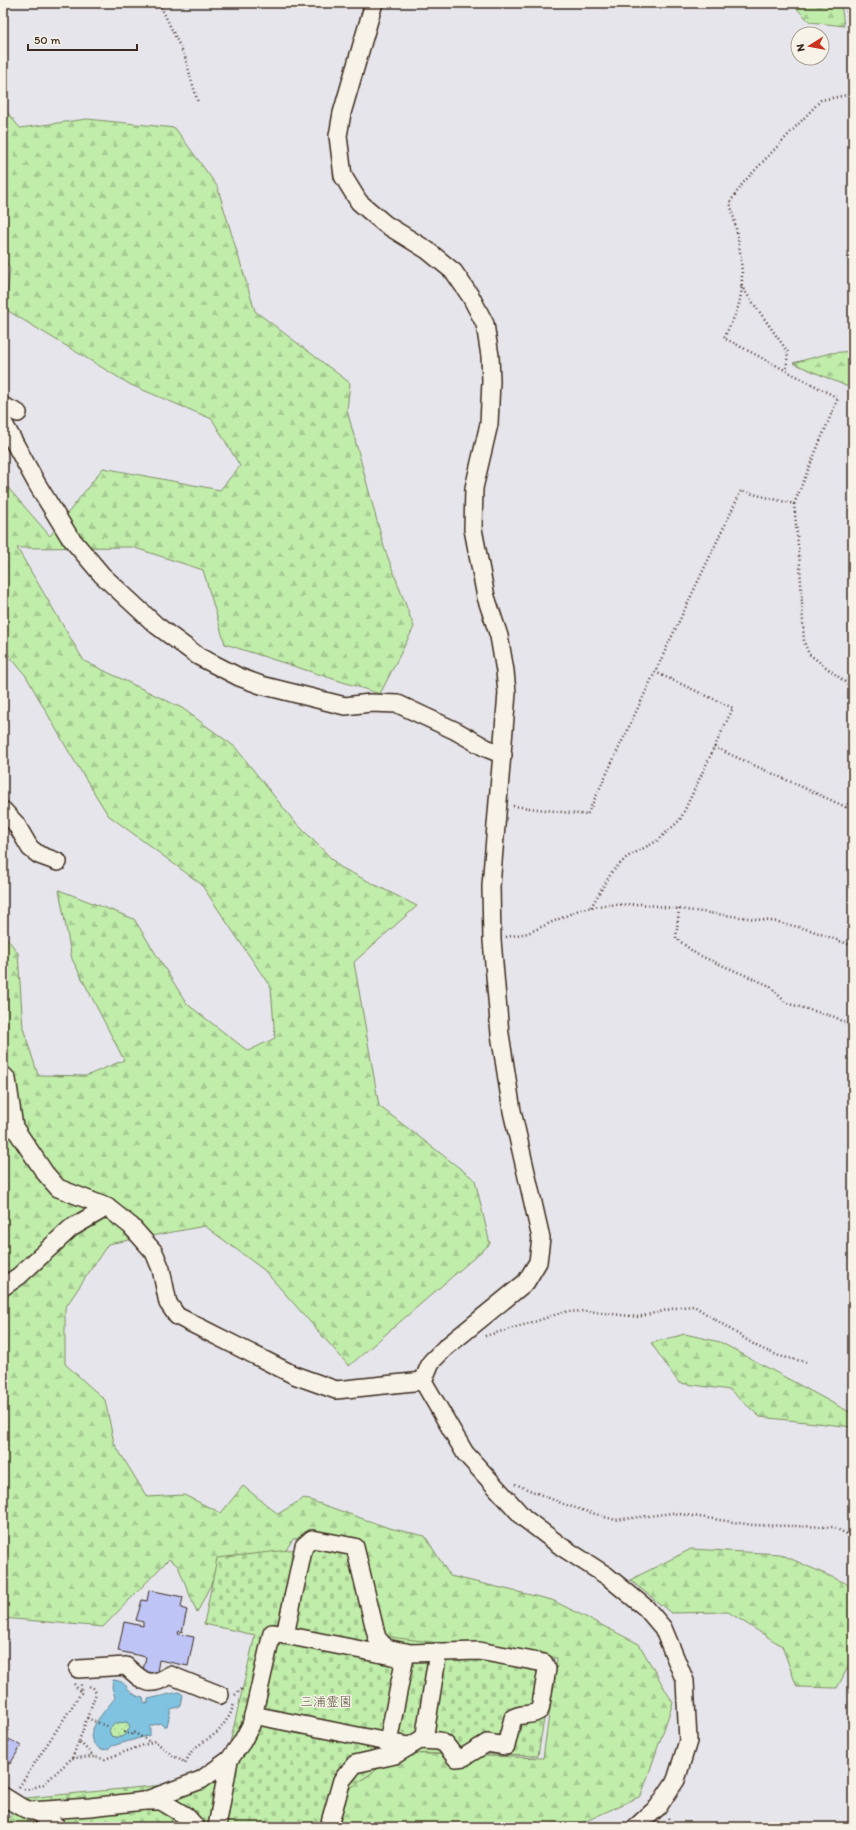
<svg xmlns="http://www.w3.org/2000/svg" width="856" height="1830" viewBox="0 0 856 1830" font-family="Itim,'Klee One',sans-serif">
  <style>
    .grass { fill: url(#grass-dots); stroke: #7e8c64 }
    .forest { fill: url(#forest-firs); stroke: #7e8c64 }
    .cemetery { fill: url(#cemetery-stones); stroke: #7e8c64 }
    .water { fill: #80c3e1; stroke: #648693; fill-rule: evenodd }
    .building { fill: #bec4f6; stroke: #3b2a1e }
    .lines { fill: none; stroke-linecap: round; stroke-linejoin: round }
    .minor-casing { stroke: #3b2a1e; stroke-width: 20 }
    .path { stroke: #3b2a1e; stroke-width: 2.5; stroke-dasharray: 1 3; stroke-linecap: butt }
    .minor { stroke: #f7f3e8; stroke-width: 17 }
    .labels { text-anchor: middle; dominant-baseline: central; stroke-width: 3; stroke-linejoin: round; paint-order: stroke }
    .park-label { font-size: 13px; fill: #56513a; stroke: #f7f3e8 }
  </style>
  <defs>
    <pattern id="grass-dots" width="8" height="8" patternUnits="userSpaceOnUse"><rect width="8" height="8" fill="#c0edaa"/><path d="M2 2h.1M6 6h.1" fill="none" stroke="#a6cb92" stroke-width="1.8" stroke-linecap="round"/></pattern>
    <pattern id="forest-firs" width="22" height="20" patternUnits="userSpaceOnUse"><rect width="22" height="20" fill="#c0edaa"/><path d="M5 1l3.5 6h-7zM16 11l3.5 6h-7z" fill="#a6cb92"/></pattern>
    <pattern id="cemetery-stones" width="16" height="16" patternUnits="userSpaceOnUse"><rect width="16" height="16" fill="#c0edaa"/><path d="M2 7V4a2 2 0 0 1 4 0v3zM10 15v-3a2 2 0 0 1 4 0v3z" fill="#a6cb92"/></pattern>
  </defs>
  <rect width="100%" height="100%" fill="#e6e5ec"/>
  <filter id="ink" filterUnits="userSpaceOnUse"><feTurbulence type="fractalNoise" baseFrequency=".025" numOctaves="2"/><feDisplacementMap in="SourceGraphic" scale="8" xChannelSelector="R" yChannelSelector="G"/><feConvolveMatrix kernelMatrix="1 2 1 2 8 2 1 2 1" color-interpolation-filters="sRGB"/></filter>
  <g filter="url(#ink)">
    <!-- grass -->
    <path class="grass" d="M122 1722H127L130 1726C127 1736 121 1739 111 1736L109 1730 115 1723Z"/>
    <!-- forest -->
    <g class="forest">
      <polygon points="791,3 841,3 844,26 810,22"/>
      <polygon points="3,107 20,128 87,119 175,128 217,186 255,311 350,383 347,410 384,547 414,627 380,694 225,644 203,570 132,547 17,548 84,661 182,708 235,747 293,820 340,867 417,906 354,962 379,1106 475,1180 490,1244 349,1366 264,1270 205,1226 108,1244 65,1308 65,1364 105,1400 114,1443 147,1497 184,1495 221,1513 243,1486 278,1514 304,1498 389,1528 425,1536 450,1576 552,1600 639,1644 673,1703 641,1796 573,1827 339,1827 346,1791 400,1753 543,1758 557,1658 382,1639 342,1538 293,1539 272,1572 218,1569 197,1613 178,1566 169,1559 103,1627 3,1618 3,933 18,953 23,1028 38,1075 86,1076 124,1060 72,959 59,890 134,919 187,1004 248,1051 275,1038 271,988 201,884 108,815 69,752 26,676 3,648 3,482 50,536 103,468 220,490 240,466 212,419 131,385 5,309 10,269 3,256"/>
      <polygon points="853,351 853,389 793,363 830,353"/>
      <polygon points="685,1334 720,1342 853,1414 853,1427 760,1417 730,1390 679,1383 651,1343"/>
      <polygon points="691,1549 780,1554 850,1585 853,1591 853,1658 837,1688 797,1687 782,1646 728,1612 671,1613 630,1580"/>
    </g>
    <!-- cemetery -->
    <polygon class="cemetery" points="343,1544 371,1587 382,1636 554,1657 538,1756 400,1753 346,1791 339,1827 3,1827 3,1825 26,1798 185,1783 226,1760 255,1635 204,1624 217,1558"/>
    <!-- water -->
    <path class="water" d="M113 1680C127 1681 125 1688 134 1694 136 1696 140 1697 143 1698L144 1703H148V1699L179 1692 183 1695 181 1706 171 1709 167 1726H163L160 1723 150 1726V1735L112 1746 109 1749 101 1750C98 1747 93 1744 92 1740 87 1729 108 1707 115 1698L112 1687ZM127 1722 130 1726C127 1736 120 1740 111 1736L109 1730 115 1723Z"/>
    <!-- building -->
    <g class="building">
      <polygon points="149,1590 183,1597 181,1608 187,1610 182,1632 179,1631 178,1634 194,1637 188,1666 159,1660 156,1678 142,1675 146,1657 118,1651 124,1622 143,1626 143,1622 136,1620 142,1600 147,1601"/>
      <polygon points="9,1739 21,1746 10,1764 3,1759 3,1749"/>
    </g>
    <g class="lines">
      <!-- minor casing -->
      <g class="minor-casing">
        <g id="minor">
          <polyline points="374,3 342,113 338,136 343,176 359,202 385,224 427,250 454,272 471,297 485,324 490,356 491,381 489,424 474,488 473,529 486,597 499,636 505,671 507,693 491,886 492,940 500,1034 512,1111 541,1238 538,1262 526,1282 445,1348 431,1362 423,1381 465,1453 524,1518 562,1547 607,1576 646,1608 663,1628 685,1681 688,1741 676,1780 658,1807 636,1827"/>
          <polyline points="3,406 18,413"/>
          <polyline points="3,422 37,484 69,536 102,575 156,625 198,656 239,677 261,685 345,706 370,703 398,704 456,731 486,748 503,755"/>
          <polyline points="3,810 16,824 30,848 39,855 58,862"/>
          <polyline points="3,1075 7,1079 14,1127 45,1173 58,1188 107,1207 131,1226 154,1252 161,1269 168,1303 177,1316 294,1375 336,1390 423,1381"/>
          <polyline points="3,1287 19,1276 71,1228 107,1207"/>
          <polyline points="285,1635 397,1657"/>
          <path d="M78 1669 126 1666C143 1681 148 1689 170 1675L220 1695"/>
          <polyline points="253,1715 408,1746"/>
          <polyline points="424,1740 438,1652"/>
          <polyline points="388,1742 406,1652"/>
          <polyline points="3,1796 19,1806 31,1811 90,1807 144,1801 161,1801 186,1816 196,1827"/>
          <path d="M144 1801 201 1780 229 1760 242 1742 251 1725 272 1633 285 1635 304 1546 312 1539 355 1547 377 1638 386 1648 410 1653 479 1651 544 1663 547 1669 540 1710C530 1718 524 1711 513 1718L506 1746 487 1743 464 1757 456 1758 445 1744 439 1741 420 1740 395 1755 355 1764 342 1780 330 1822 331 1827"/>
          <polyline points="36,1811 57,1827"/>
          <polyline points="217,1827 229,1760"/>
        </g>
      </g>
      <!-- path -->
      <g class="path">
        <polyline points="161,3 161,7 185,57 198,103"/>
        <polyline points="847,3 847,13 853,31"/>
        <polyline points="741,286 788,352 786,371"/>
        <polyline points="794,504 800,565 804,642 809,654 853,688"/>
        <polyline points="714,747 846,807 853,795"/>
        <path d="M513 806 587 815 741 491 794 504 838 398 724 338C729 327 736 315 739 304 747 275 737 231 730 202L743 183 821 100 853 94"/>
        <polyline points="591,907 612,872 627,857 657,841 680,820 733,708 655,672"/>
        <polyline points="679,909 676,938 696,954 770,986 786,1003 835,1017 853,1027"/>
        <polyline points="506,937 528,933 581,909 605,905 641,904 778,922 810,930 853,946"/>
        <polyline points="485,1336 534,1322 563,1312 587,1311 638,1317 680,1307 694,1306 758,1347 779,1356 806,1362"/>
        <polyline points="515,1484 566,1505 615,1520 673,1513 753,1525 833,1527 853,1537"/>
        <polyline points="74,1684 81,1693"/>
        <polyline points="235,1695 243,1688"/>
        <polyline points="87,1718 108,1727"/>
        <polyline points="124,1732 131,1735 133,1732 150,1742"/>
        <polyline points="79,1741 96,1693 93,1688 87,1685"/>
        <polyline points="72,1758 79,1741 94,1757"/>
        <polyline points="19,1787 81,1693 81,1684"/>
        <polyline points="24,1789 27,1790 44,1784 72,1758 94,1757 105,1759 155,1741 174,1757 179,1758 185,1763 193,1749 218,1732 230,1715 234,1704"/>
        <polyline points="668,1818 674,1827"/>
      </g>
      <!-- minor -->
      <use href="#minor" class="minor"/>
    </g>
  </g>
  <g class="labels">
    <!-- park labels -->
    <g class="park-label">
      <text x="326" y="1701">三浦霊園</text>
    </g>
  </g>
  <!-- margin -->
  <rect width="856" height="1830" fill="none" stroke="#f7f3e8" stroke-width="16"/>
  <rect x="8" y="8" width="840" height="1814" fill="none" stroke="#3b2a1e" stroke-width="1.5" filter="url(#ink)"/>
  <!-- north arrow -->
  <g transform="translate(810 46) rotate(259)"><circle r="19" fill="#f7f3e8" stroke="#aca397"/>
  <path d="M0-3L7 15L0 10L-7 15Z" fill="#c8321e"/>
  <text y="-6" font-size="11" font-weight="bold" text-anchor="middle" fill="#3b2a1e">N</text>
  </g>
  <!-- scale -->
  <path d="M28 44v6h109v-6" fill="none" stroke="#3b2a1e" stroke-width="2"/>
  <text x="34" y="44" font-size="12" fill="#3b2a1e" stroke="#f7f3e8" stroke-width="3" paint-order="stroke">50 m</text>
</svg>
